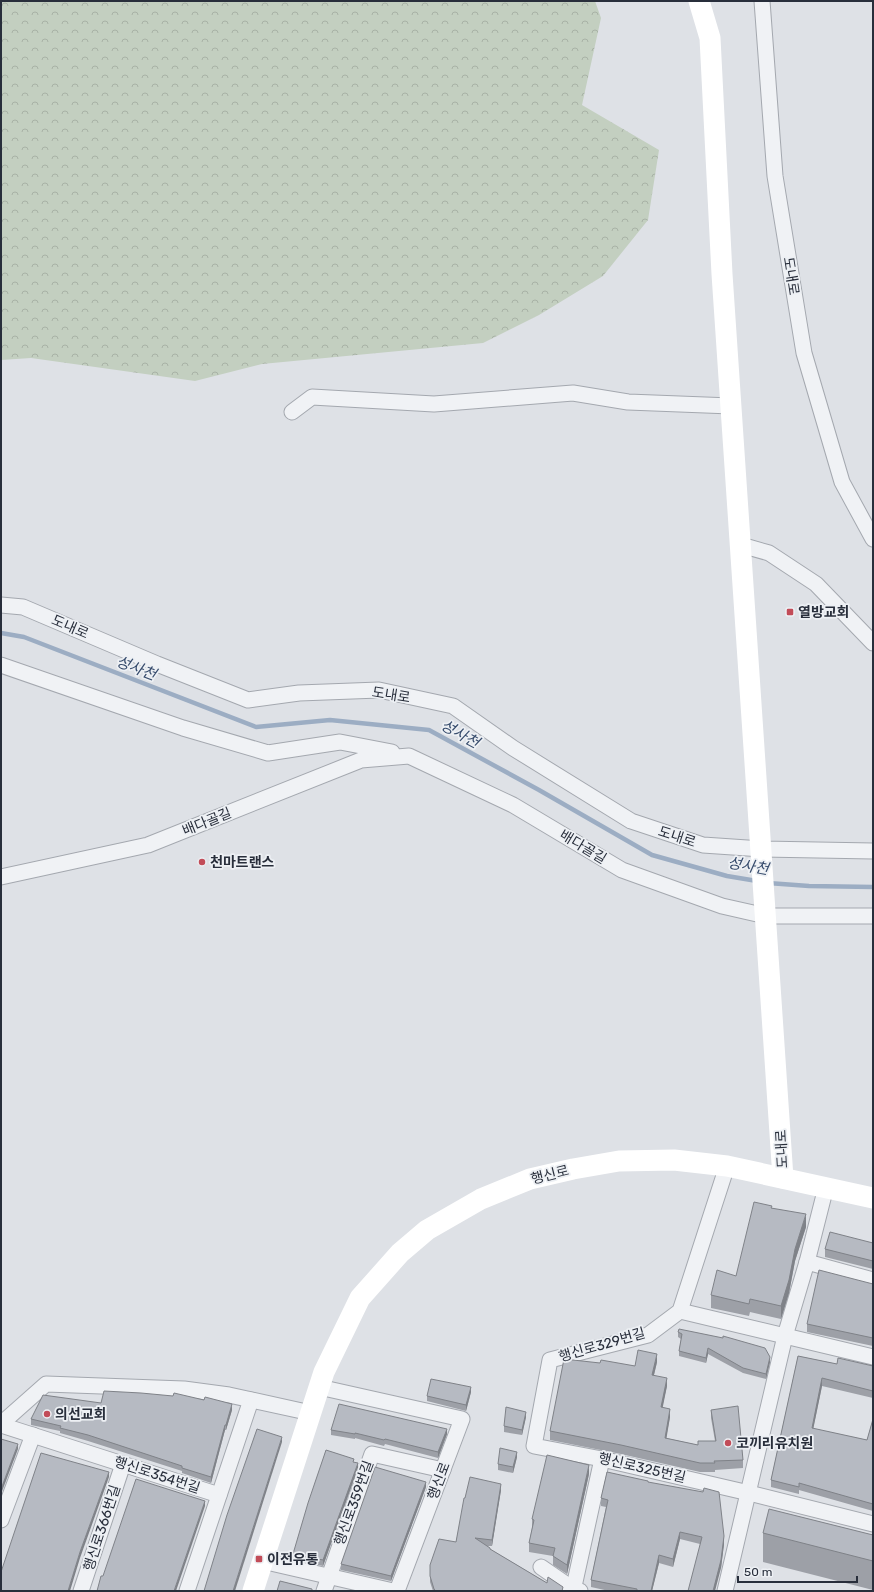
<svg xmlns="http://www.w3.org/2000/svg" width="874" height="1592" viewBox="0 0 874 1592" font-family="Rubik,'Noto Sans KR',sans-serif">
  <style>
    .forest { fill: url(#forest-crowns) }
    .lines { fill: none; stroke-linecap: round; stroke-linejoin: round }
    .stream { stroke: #9cadc3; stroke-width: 4.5 }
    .street-casing { stroke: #a4a8af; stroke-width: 17 }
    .street { stroke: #f0f2f5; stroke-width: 15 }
    .secondary { stroke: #fff; stroke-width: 21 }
    .wall { fill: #9da0a7 }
    .shaded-wall { fill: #7f8288 }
    .building { fill: #b6bac2; stroke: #7f8288 }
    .poi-dot { fill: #c24c58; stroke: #edf0f4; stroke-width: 1.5 }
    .labels { text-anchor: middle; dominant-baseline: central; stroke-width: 3.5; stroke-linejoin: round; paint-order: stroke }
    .street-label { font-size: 14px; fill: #282e3b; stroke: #edf0f4 }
    .poi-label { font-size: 14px; font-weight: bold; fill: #282e3b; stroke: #edf0f4; text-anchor: start }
    .water-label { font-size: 15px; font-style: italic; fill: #364b6c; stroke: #edf0f4 }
  </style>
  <defs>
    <pattern id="forest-crowns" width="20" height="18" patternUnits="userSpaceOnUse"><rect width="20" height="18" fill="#c3cfc0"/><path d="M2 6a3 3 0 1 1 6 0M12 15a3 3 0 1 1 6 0" fill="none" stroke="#a8b2a6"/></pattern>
  </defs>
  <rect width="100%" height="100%" fill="#dee1e6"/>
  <!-- forest -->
  <polygon class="forest" points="1,1 595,1 601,18 582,105 659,150 648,220 603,276 539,315 483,343 262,364 195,381 31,358 1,360"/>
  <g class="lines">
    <!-- stream -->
    <g class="stream">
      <polyline points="1,633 24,637 256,727 330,720 429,730 539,790 652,855 727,876 757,881"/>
      <polyline points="768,883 809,886 873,887"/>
    </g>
    <!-- street casing -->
    <g class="street-casing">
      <g id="street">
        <polyline points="762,1 775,176 804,353 842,482 873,539"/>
        <polyline points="292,412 312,397 434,404 573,393 628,402 731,406"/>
        <polyline points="741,545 769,553 816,584 873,643"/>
        <polyline points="1,605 23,607 157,664 248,700 299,693 379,690 453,706 513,748 631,821 703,845 762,849 873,851"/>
        <polyline points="1,665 183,728 268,753 340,742 392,752"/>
        <polyline points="1,877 148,845 361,760 409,756 513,805 622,870 722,906 766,916 873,916"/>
        <polyline points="727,1166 680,1311 648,1335 550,1360 534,1446 602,1459 749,1493 873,1524"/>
        <polyline points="807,1262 873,1280"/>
        <polyline points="680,1311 873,1357"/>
        <polyline points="319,1387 462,1419 397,1591"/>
        <polyline points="1,1424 46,1384 184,1389 229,1395 311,1413"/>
        <polyline points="1,1425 219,1495"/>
        <polyline points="1,1520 33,1435"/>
        <polyline points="262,1561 393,1591"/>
        <polyline points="541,1567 573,1589 580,1591"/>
        <polyline points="81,1591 123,1464"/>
        <polyline points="187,1591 251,1400"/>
        <polyline points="324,1591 372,1454 443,1470"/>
        <polyline points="573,1591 602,1459"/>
        <polyline points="725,1591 785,1336 807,1262 826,1187"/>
      </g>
    </g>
    <!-- street -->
    <use href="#street" class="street"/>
    <!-- secondary -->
    <g class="secondary">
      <polyline points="699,1 710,38 722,274 783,1178"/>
      <polyline points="253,1591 324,1372 360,1298 400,1253 427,1230 481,1199 530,1179 573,1169 619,1161 674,1160 727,1166 873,1198"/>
    </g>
  </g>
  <!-- wall -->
  <g class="wall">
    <polygon points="772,1208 806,1227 795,1261 789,1293 781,1319 750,1312 749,1316 711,1308 711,1295 736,1276"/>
    <polygon points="873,1243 873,1269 825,1257 825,1249"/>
    <polygon points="873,1284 873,1346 807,1332 807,1324"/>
    <polygon points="678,1332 770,1362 766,1379 743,1373 708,1354 706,1363 679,1356 679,1351 681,1339 678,1337"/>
    <polygon points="798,1356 837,1364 873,1366 873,1398 822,1386 813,1429 867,1440 873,1419 873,1511 799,1490 799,1494 771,1487 771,1480"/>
    <polygon points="657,1362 654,1375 667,1386 662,1407 670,1417 666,1438 698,1445 698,1441 715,1441 711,1418 711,1410 743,1460 743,1468 715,1470 715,1472 700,1472 621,1454 550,1440 550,1431 600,1363 635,1366"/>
    <polygon points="471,1392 466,1411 427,1401 427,1396"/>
    <polygon points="173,1396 232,1410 226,1430 225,1430 211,1483 182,1473 182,1471 88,1441 60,1433 60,1431 31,1425 31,1419 101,1403"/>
    <polygon points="526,1417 522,1435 504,1432 504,1426"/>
    <polygon points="331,1430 447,1434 438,1458 385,1444 384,1446 355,1438 355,1439 331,1435"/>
    <polygon points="517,1457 513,1473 498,1470 498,1464"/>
    <polygon points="354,1462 358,1468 323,1566 293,1559 293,1554"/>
    <polygon points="589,1474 567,1574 553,1565 553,1556 529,1552 529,1543 532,1528 532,1519"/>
    <polygon points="648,1482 724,1544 721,1568 700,1544 680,1539 673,1567 659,1563 652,1591 609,1591 591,1587 591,1580 606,1507 601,1506 601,1498"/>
    <polygon points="426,1487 391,1581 341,1570 341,1564"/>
    <polygon points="501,1490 492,1546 488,1546 490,1549 547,1583 563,1591 433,1591 430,1582 430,1565 456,1542 465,1498"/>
    <polygon points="763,1533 873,1535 873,1590 763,1562"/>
  </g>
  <!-- shaded-wall -->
  <g class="shaded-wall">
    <polygon points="806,1214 806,1227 795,1261 789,1293 781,1319 781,1306 795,1249"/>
    <polygon points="708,1348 708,1354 706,1363 706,1358"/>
    <polygon points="657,1354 657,1362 652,1383 652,1375"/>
    <polygon points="770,1357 770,1362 766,1379 766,1374"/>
    <polygon points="667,1378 667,1386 661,1416 661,1407"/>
    <polygon points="822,1378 822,1386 812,1435 812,1428"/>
    <polygon points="471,1387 471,1392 466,1411 466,1405"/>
    <polygon points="232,1404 232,1410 226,1430 226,1425"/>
    <polygon points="670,1409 670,1417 665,1447 665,1438"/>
    <polygon points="526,1412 526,1417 522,1435 522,1430"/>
    <polygon points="225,1425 225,1430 211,1483 211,1477"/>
    <polygon points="447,1429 447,1434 438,1458 438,1452"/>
    <polygon points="282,1437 282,1442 235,1591 233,1591"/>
    <polygon points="18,1444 18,1449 1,1494 1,1489"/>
    <polygon points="517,1452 517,1457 513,1473 513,1467"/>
    <polygon points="358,1463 358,1468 323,1566 323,1560"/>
    <polygon points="589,1465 589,1474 567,1574 567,1565"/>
    <polygon points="109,1472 109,1477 80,1558 70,1591 68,1591 80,1552"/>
    <polygon points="426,1482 426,1487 391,1581 391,1576"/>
    <polygon points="501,1484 501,1490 492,1546 492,1540"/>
    <polygon points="205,1501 205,1506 176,1591 174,1591"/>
    <polygon points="680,1532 680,1539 673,1567 673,1559"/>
    <polygon points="724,1536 724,1544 721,1568 715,1591 713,1591"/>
    <polygon points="659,1555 659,1563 652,1591 651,1591"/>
  </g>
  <!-- building -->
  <g class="building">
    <polygon points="754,1202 772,1206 771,1208 806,1214 795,1249 789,1280 781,1306 750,1299 749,1304 711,1295 717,1270 736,1276"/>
    <polygon points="830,1232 873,1243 873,1261 825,1249"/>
    <polygon points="819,1270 873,1284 873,1338 807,1324"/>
    <polygon points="679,1329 723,1338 723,1336 765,1348 770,1357 766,1374 743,1368 708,1348 706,1358 679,1351 682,1334 678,1332"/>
    <polygon points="638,1350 657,1354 652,1375 667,1378 661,1407 670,1409 665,1438 698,1445 698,1441 716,1441 711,1410 738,1406 743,1460 714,1461 715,1463 700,1463 621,1445 550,1431 564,1359 600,1363 601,1360 635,1366"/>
    <polygon points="798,1356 837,1364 838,1358 873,1366 873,1391 822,1378 812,1428 867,1440 873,1419 873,1504 799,1483 799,1487 771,1480"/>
    <polygon points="431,1379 471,1387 466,1405 427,1396"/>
    <polygon points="104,1391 141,1393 173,1396 174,1393 204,1400 205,1397 232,1404 226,1425 225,1425 211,1477 182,1468 182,1466 88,1435 60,1428 61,1426 31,1419 43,1395 101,1403"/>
    <polygon points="339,1404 447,1429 438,1452 385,1439 384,1440 355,1433 355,1434 331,1430"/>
    <polygon points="506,1407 526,1412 522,1430 504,1426"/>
    <polygon points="257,1429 282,1437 233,1591 204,1591 227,1515"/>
    <polygon points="1,1439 18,1444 1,1489"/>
    <polygon points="500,1448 517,1452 513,1467 498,1464"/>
    <polygon points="326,1450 354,1459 353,1462 358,1463 323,1560 293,1554 308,1503"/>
    <polygon points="41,1453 109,1472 80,1552 68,1591 1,1591 1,1572"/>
    <polygon points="547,1455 589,1465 567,1565 553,1556 555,1548 529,1543 534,1520 532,1519"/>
    <polygon points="375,1467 426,1482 391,1576 341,1564"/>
    <polygon points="607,1472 648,1481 648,1482 703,1492 704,1488 719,1492 724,1536 721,1560 713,1591 688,1591 702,1537 680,1532 673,1559 659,1555 651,1591 637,1591 637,1589 591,1580 608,1500 601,1498"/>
    <polygon points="470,1477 501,1484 492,1540 475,1538 490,1548 490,1549 547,1583 548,1577 563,1587 562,1591 436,1591 434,1589 430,1576 430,1565 439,1539 456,1542 464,1498 465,1498"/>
    <polygon points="136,1479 205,1501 174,1591 97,1591 101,1576 103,1576"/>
    <polygon points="769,1509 873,1535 873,1561 763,1533"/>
    <polygon points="280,1581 312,1589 312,1591 277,1591"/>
  </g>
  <!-- markers -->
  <g class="poi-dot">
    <rect x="786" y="608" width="8" height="8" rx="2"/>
    <circle cx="202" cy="862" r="4"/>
    <circle cx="47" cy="1414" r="4"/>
    <circle cx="728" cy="1443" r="4"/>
    <rect x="255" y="1555" width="8" height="8" rx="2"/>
  </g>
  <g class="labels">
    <!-- street labels -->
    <g class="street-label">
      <text transform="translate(791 276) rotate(81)">도내로</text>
      <text transform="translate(70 627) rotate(23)">도내로</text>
      <text transform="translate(391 695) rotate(9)">도내로</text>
      <text transform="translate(207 822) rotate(-22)">배다골길</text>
      <text transform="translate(677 837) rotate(18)">도내로</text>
      <text transform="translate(583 847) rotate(31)">배다골길</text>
      <text transform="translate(782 1149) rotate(-93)">도내로</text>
      <text transform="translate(550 1175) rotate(-14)">행신로</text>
      <text transform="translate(602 1345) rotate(-16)">행신로329번길</text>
      <text transform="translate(642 1468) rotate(13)">행신로325번길</text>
      <text transform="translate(157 1475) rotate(18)">행신로354번길</text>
      <text transform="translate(439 1481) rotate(-69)">행신로</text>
      <text transform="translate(354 1503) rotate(-70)">행신로359번길</text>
      <text transform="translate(102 1528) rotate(-72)">행신로366번길</text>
    </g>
    <!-- poi labels -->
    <g class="poi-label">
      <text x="798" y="612">열방교회</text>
      <text x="210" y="862">천마트랜스</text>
      <text x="55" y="1414">의선교회</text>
      <text x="736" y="1443">코끼리유치원</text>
      <text x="267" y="1559">이전유통</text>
    </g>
    <!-- water labels -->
    <g class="water-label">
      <text transform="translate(136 668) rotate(21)">성사천</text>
      <text transform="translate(460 734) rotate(29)">성사천</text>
      <text transform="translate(748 866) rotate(10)">성사천</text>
    </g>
  </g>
  <!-- border -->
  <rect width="874" height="1592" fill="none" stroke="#282e3b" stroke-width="4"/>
  <!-- scale -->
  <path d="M738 1576v6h119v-6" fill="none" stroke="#282e3b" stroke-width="2"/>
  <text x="744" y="1576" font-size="12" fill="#282e3b" stroke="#edf0f4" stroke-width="3" paint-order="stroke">50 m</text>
</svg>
